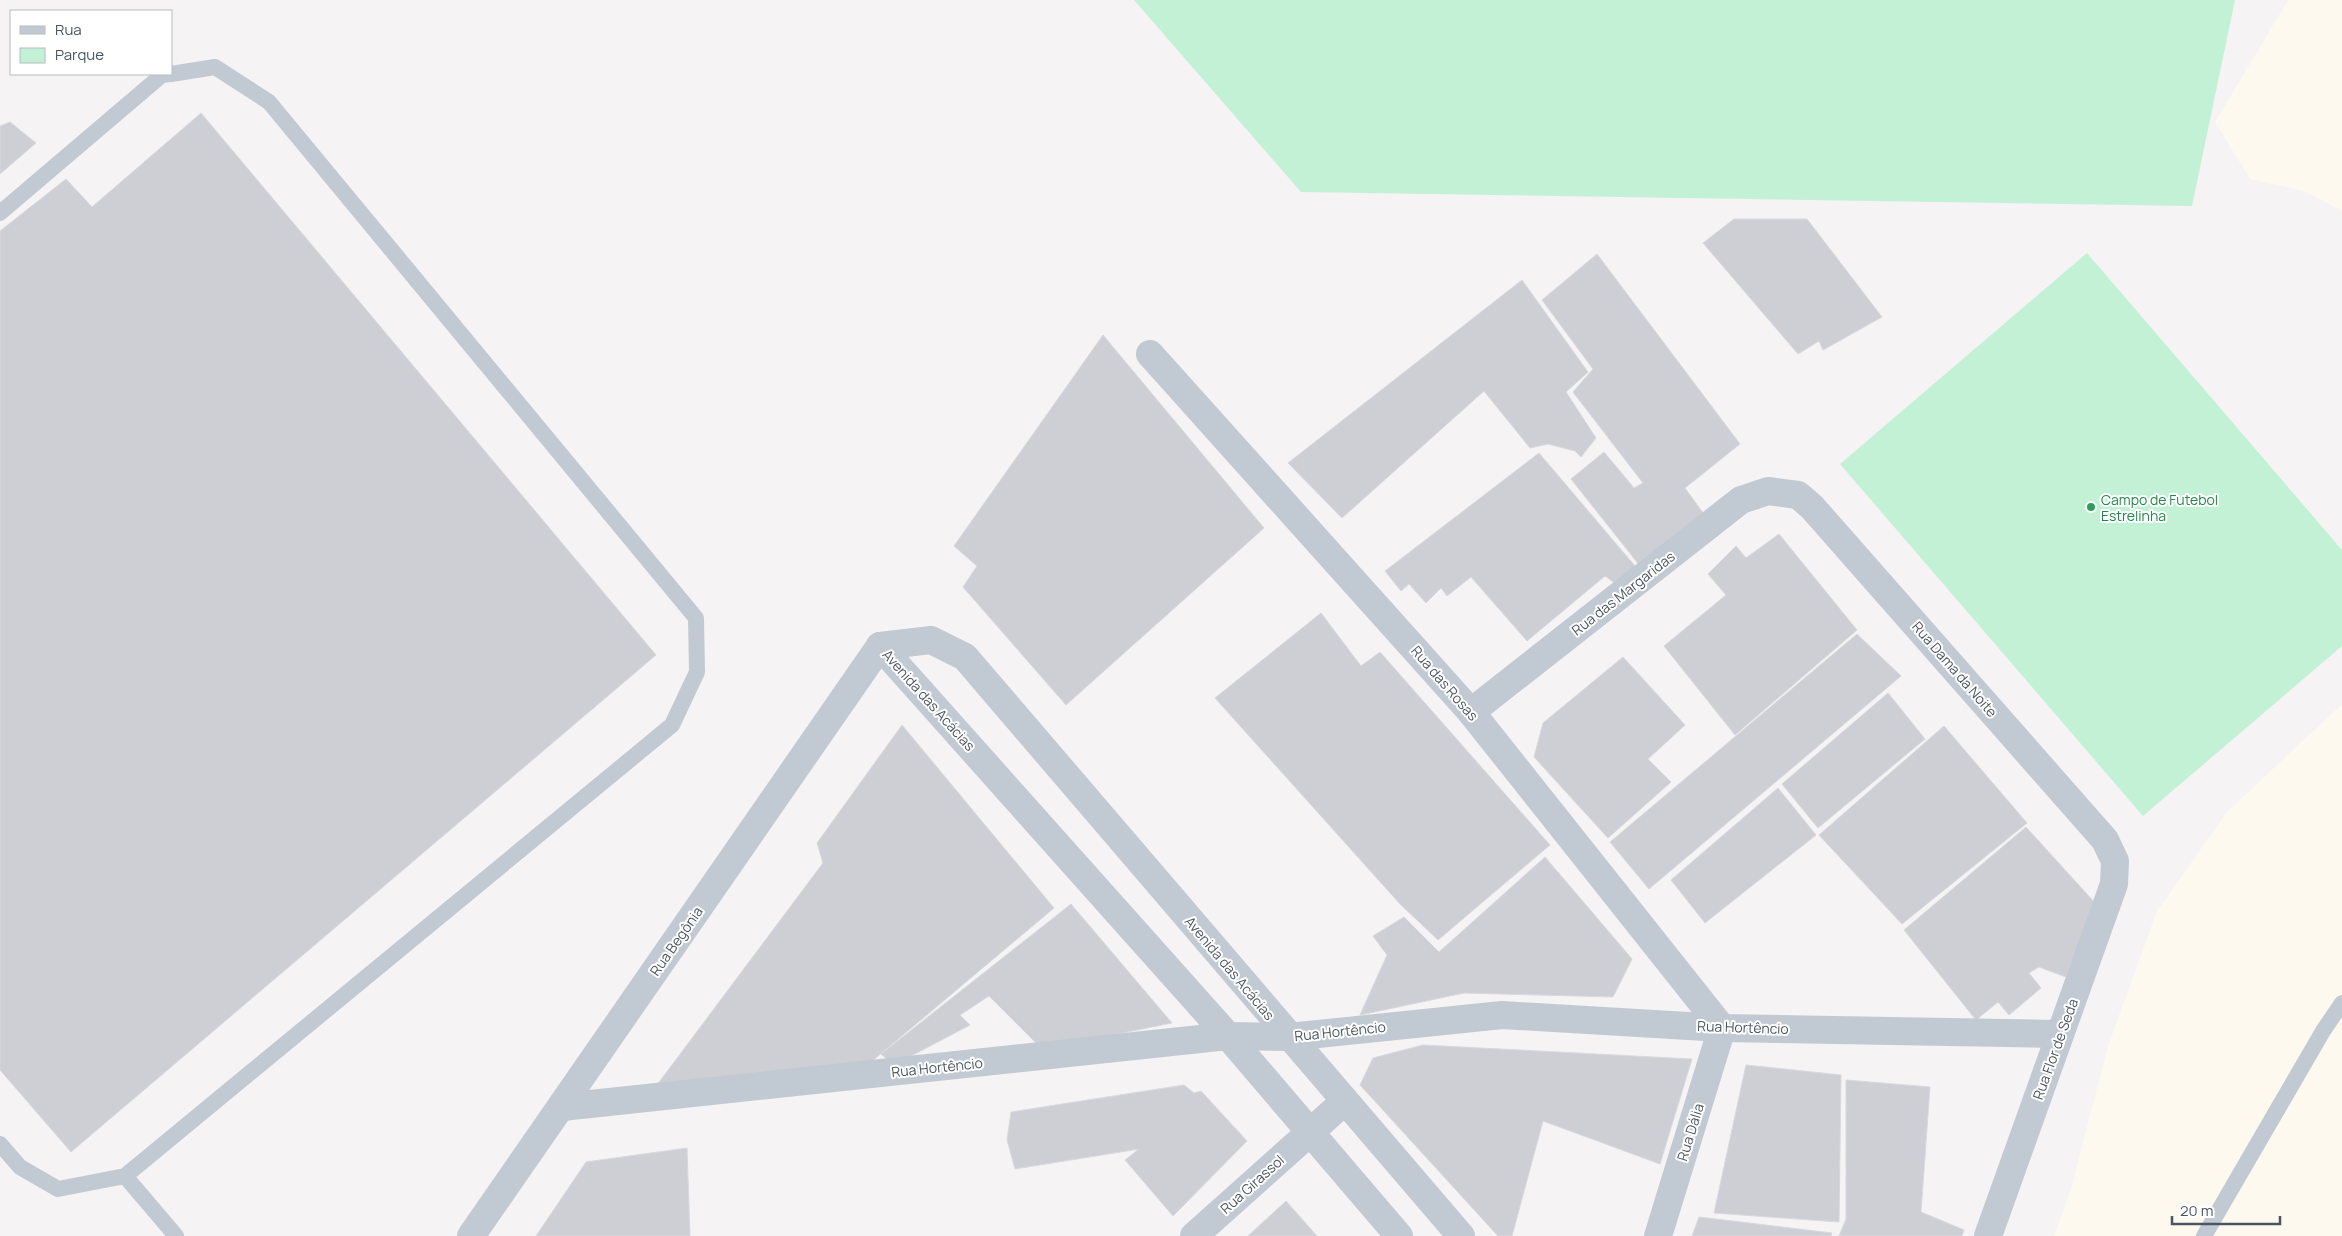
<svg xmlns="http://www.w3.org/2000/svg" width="2342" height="1236" viewBox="0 0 2342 1236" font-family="Manrope,sans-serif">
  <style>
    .commercial { fill: #fdf9ef }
    .green { fill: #c3f1d5 }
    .building { fill: #cdcfd5; stroke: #d7d9de }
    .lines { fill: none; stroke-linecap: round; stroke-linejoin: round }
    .service { stroke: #c1cad2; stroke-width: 16 }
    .minor { stroke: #c1cad2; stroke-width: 28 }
    .leisure-dot { fill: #2e9e5b; stroke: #fff; stroke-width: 2 }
    .labels { text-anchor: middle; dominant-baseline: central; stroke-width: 4; stroke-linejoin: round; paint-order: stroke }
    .leisure-label { font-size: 14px; fill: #27864d; stroke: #fff; text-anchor: start }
    .street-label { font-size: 14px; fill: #4a5661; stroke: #fff }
  </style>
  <rect width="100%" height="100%" fill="#f5f3f3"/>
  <!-- commercial -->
  <g class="commercial">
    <polygon points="2288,0 2342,0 2342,211 2304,191 2250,179 2215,122"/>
    <polygon points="2342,704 2342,1236 2054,1236 2070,1192 2108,1046 2157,911 2227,812"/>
  </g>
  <!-- green -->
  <g class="green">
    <polygon points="1134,0 2235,0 2192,206 1301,192"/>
    <polygon points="2087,253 2342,550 2342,646 2143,816 1840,464"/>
  </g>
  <!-- building -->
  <g class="building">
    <polygon points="201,113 656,655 71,1152 0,1070 0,231 66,179 92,207"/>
    <polygon points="10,122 36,143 0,174 0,126"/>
    <polygon points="1734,219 1807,219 1882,317 1823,350 1819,341 1798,354 1703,243"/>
    <polygon points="1597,254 1740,444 1685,488 1706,517 1640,566 1571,479 1604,452 1634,488 1643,483 1573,392 1593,369 1542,300"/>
    <polygon points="1522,280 1588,372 1566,392 1596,438 1581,457 1575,451 1548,444 1530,448 1484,391 1342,518 1288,463"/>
    <polygon points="1103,335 1264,528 1066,705 963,587 977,566 954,546"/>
    <polygon points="1539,453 1635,566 1616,584 1605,576 1527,641 1471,577 1447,596 1441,588 1426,603 1409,584 1401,591 1385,571"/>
    <polygon points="1779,534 1857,630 1735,735 1664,646 1726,595 1708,574 1736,546 1746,558"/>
    <polygon points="1321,613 1361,666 1380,652 1550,845 1438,940 1400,904 1215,698"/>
    <polygon points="1857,634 1901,676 1649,889 1610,842"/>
    <polygon points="1623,657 1685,725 1648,759 1671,782 1608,838 1534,757 1543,723"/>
    <polygon points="1888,693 1925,739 1818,828 1782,784"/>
    <polygon points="902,725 1054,908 865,1067 648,1097 823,863 817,843"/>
    <polygon points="1944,726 2027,823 1902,924 1819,835"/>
    <polygon points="1778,788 1816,835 1705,923 1671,880"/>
    <polygon points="2026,827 2096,904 2066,977 2039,967 2029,973 2041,988 2009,1015 1998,1002 1976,1020 1904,930"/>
    <polygon points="1545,857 1632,959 1613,997 1464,993 1360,1015 1387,955 1373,936 1404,917 1439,952"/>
    <polygon points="1071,904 1172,1023 1042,1049 989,996 960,1015 970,1025 894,1065 881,1054"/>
    <polygon points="1423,1045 1692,1059 1660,1164 1543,1121 1512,1236 1498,1236 1360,1085 1373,1058"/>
    <polygon points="1746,1065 1841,1075 1839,1222 1714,1213"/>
    <polygon points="1846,1080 1930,1087 1921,1212 1964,1230 1962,1236 1839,1236 1846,1219"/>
    <polygon points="1184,1085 1194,1093 1201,1091 1247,1141 1173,1216 1125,1160 1139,1149 1015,1169 1007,1140 1011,1112"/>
    <polygon points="687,1148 690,1236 536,1236 586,1162"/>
    <polygon points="1286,1201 1317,1236 1248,1236"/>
    <polygon points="1699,1217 1832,1233 1831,1236 1692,1236"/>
  </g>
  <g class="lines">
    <!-- service -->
    <g class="service">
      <polyline points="0,213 162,75 170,74"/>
      <polyline points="0,1144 20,1167 58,1189 125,1176 672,725 697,672 696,618 269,102 215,67 171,74"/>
      <polyline points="125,1176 176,1236"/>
      <polyline points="2204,1236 2323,1031 2342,1003"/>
    </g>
    <!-- minor -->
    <g class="minor">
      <polyline points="1150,354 1471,712 1722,1028 1658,1236"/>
      <polyline points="880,646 931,640 965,657 1461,1236"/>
      <polyline points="880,646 1228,1036 1399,1236"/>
      <polyline points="1471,712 1741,500 1768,491 1798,495 1812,507 2105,840 2115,861 2114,884 1988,1236"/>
      <polyline points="562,1107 1228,1036 1289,1037 1502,1015 1722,1028 2060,1034"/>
      <polyline points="471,1236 880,646"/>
      <polyline points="1194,1236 1345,1101"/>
    </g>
  </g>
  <!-- markers -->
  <circle class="leisure-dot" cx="2091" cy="507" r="5"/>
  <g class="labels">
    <!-- leisure labels -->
    <g class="leisure-label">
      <text x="2101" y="499">Campo de Futebol<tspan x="2101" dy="16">Estrelinha</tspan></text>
    </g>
    <!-- street labels -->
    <g class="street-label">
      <text transform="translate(1623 593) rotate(-38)">Rua das Margaridas</text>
      <text transform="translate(1955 669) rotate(49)">Rua Dama da Noite</text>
      <text transform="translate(1445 683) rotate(49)">Rua das Rosas</text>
      <text transform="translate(929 700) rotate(48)">Avenida das Acácias</text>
      <text transform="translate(676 941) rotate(-55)">Rua Begônia</text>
      <text transform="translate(1230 968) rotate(50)">Avenida das Acácias</text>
      <text transform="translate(1743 1027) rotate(2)">Rua Hortêncio</text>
      <text transform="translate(1340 1031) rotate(-6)">Rua Hortêncio</text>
      <text transform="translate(2055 1049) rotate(-70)">Rua Flor de Seda</text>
      <text transform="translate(937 1067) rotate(-6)">Rua Hortêncio</text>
      <text transform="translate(1690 1132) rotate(-73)">Rua Dália</text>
      <text transform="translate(1252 1184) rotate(-42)">Rua Girassol</text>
    </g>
  </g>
  <!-- legend -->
  <rect x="10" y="10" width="162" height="65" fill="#ffffff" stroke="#b7bbc0"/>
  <rect x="20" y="26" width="25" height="8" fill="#c1cad2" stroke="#b7bbc0"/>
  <text x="55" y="35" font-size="15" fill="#4a5661">Rua</text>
  <rect x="20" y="48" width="25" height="15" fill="#c3f1d5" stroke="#b7bbc0"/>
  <text x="55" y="60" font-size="15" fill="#4a5661">Parque</text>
  <!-- scale -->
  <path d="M2172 1216v8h108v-8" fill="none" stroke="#4a5661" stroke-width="2.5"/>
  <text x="2180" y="1216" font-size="15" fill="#4a5661" stroke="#ffffff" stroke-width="4" paint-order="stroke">20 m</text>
</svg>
